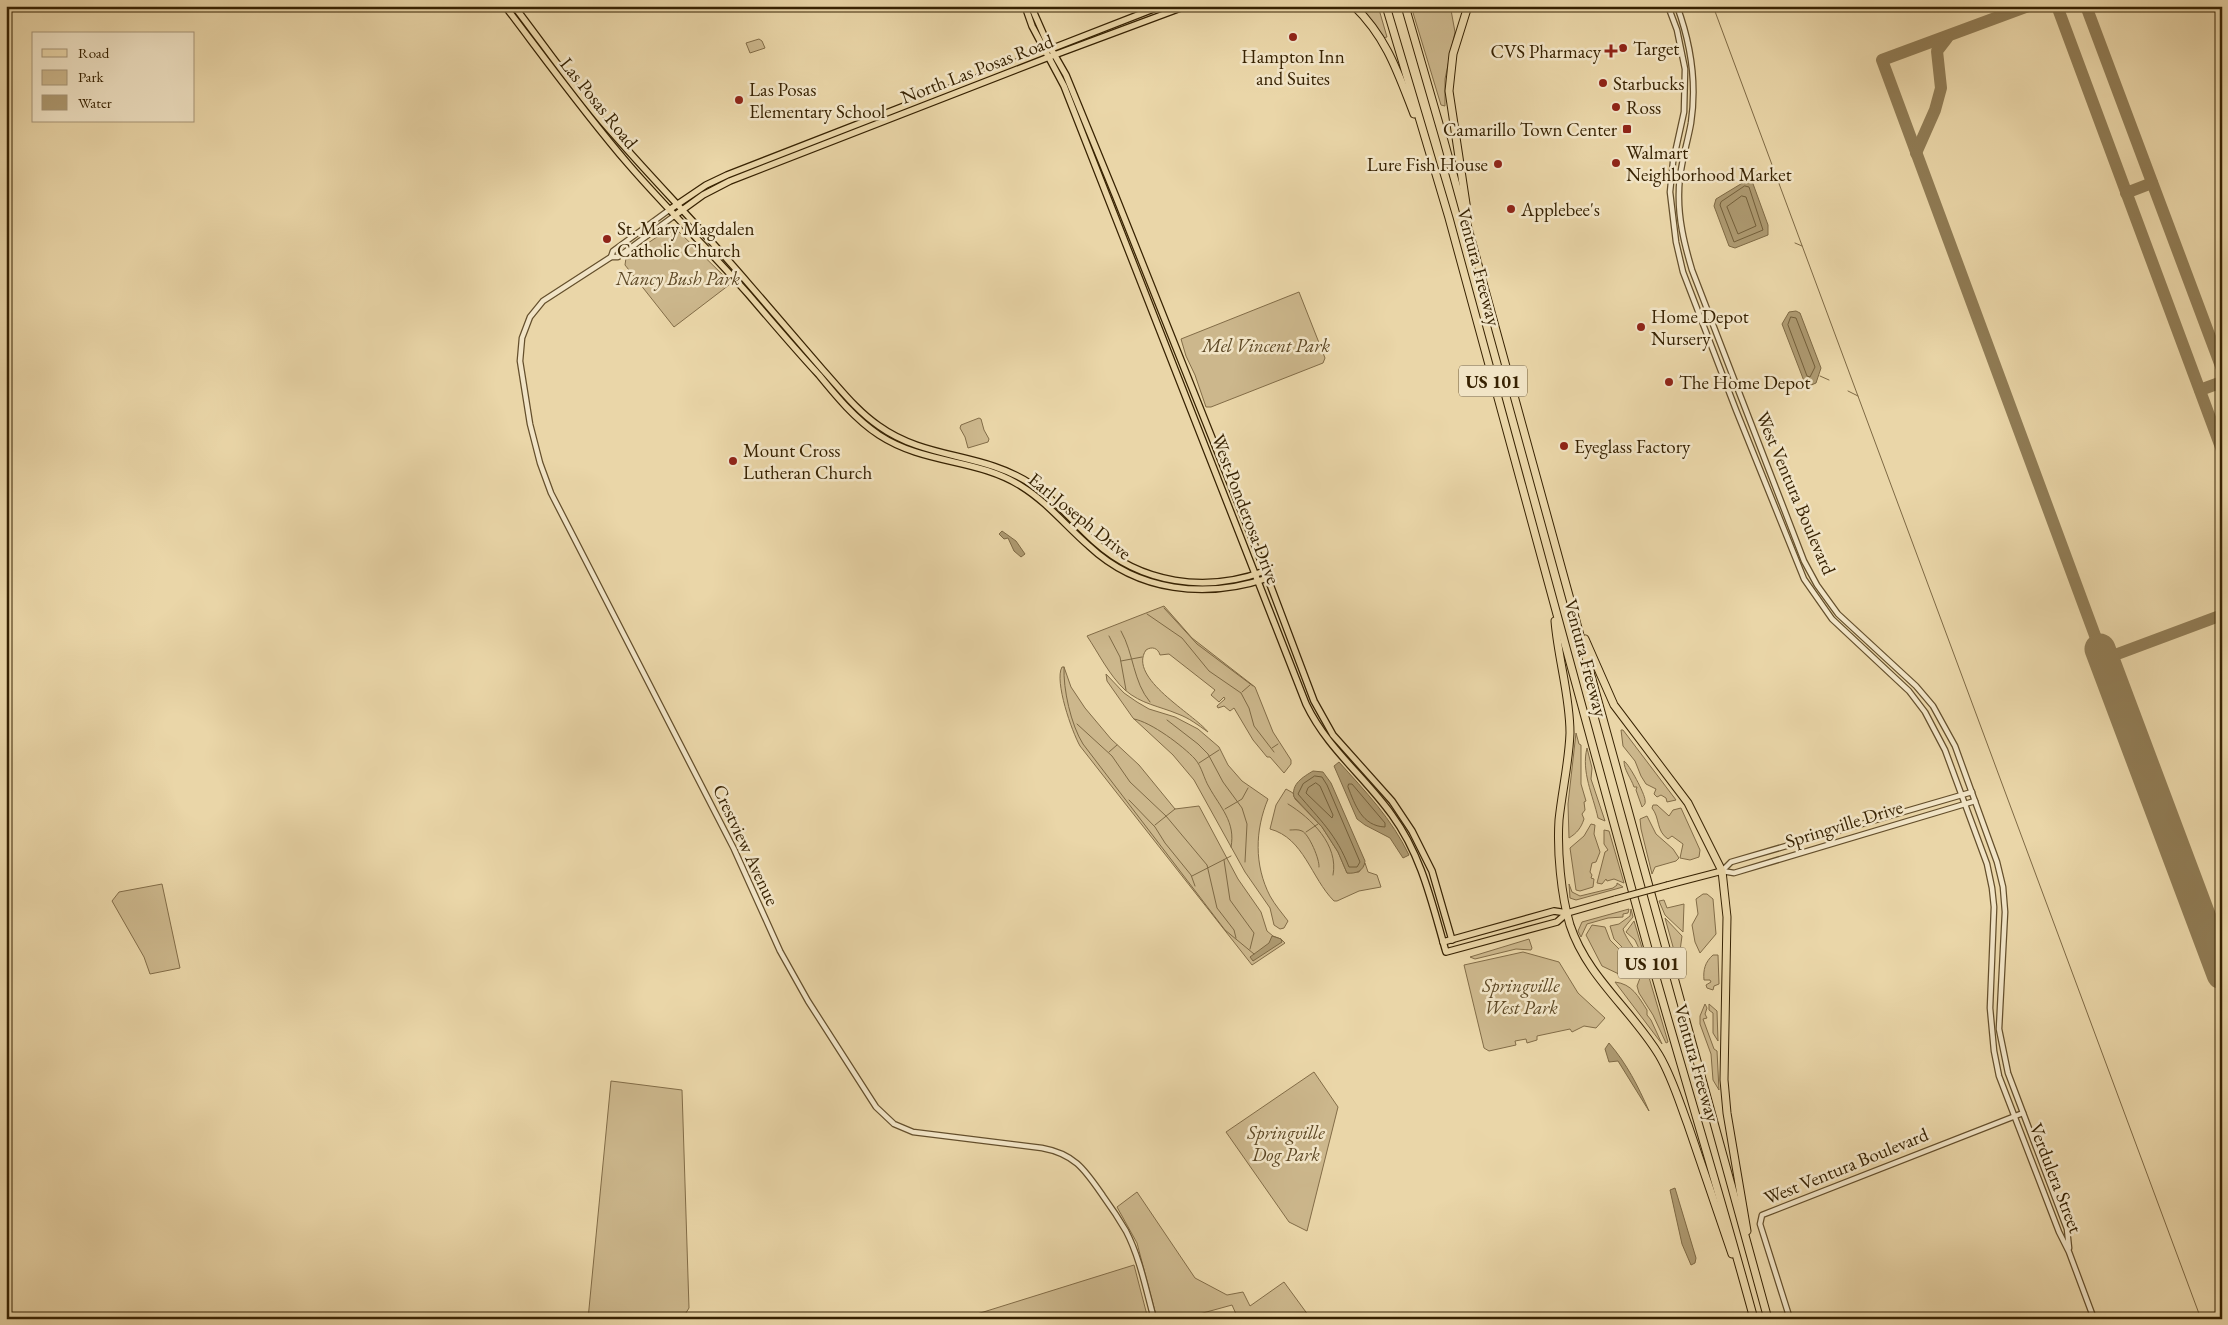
<svg xmlns="http://www.w3.org/2000/svg" width="2228" height="1325" viewBox="0 0 2228 1325" font-family="'EB Garamond',serif">
<rect width="100%" height="100%" fill="#ead6a8"/>
<filter id="stains"><feTurbulence type="fractalNoise" baseFrequency=".004" numOctaves="4"/><feColorMatrix values="0 0 0 0 .2 0 0 0 0 .09 0 0 0 0 .02 0 0 0 .5 -.17"/></filter>
<radialGradient id="worn" r=".72"><stop offset=".6" stop-color="#630" stop-opacity="0"/><stop offset="1" stop-color="#630" stop-opacity=".3"/></radialGradient>
<g fill="#ccb78c" stroke="#826c47">
<polygon points="1358,6 1378,6 1387,37 1383,38"/>
<polygon points="1411,6 1437,6 1438,10 1451,10 1455,32 1445,79 1445,106 1441,105"/>
<polygon points="759,39 762,41 765,48 750,53 746,43"/>
<polygon points="673,226 728,280 729,285 674,327 625,265 626,258"/>
<polygon points="1299,292 1325,358 1323,363 1211,407 1206,407 1195,375 1186,356 1181,339"/>
<polygon points="979,418 981,419 984,430 989,439 988,442 968,448 965,437 960,428 961,425"/>
<path d="M1164,606L1192,638L1255,687L1273,732L1291,760V764L1284,773L1270,757H1267L1253,740L1234,708L1230,711L1224,706L1218,708L1217,706L1225,699L1224,697L1219,702L1211,695L1215,690L1169,654L1160,655C1158,648 1152,646 1146,650C1127,678 1194,714 1208,732C1198,725 1189,718 1178,714C1159,706 1141,704 1125,690C1109,675 1099,654 1087,636Z"/>
<path d="M1062,667H1064L1071,687L1085,708L1111,739L1139,765L1175,809L1199,806L1238,879L1261,912L1267,931L1273,936L1281,939L1285,943L1252,965L1080,746C1072,732 1054,681 1062,667Z"/>
<path d="M1106,674L1124,693L1137,702L1149,709L1175,717L1198,729L1219,747L1228,765L1242,781L1268,799C1255,830 1254,865 1270,896C1275,905 1282,913 1288,921L1284,928L1280,929L1274,925L1270,908L1245,872L1194,780L1173,755L1133,718L1107,681Z"/>
<polygon points="1621,730 1623,730 1676,800 1667,802 1666,798 1661,795 1657,797 1654,794 1656,789 1646,784 1641,776 1635,761 1623,746"/>
<path d="M1576,733L1579,744L1581,745V784L1586,801L1584,802L1585,810L1582,814L1584,819C1581,828 1577,833 1569,838L1568,804Z"/>
<path d="M1587,748L1592,768L1591,779L1605,821L1598,818C1593,795 1581,772 1587,748Z"/>
<path d="M1624,761C1629,764 1645,794 1645,800C1646,804 1644,805 1642,807L1636,790L1637,787H1634C1631,778 1624,770 1624,761Z"/>
<path d="M1286,789L1293,793L1295,799L1322,827L1338,852L1347,873L1359,872L1365,863L1368,872L1377,875L1381,887L1359,891L1337,901H1334C1311,878 1304,838 1270,829L1276,805Z"/>
<path d="M1653,805H1657L1669,816L1673,810L1681,808L1700,850L1699,857L1690,860L1680,858L1683,844L1672,836L1668,839C1656,831 1660,818 1652,808Z"/>
<polygon points="1647,816 1656,834 1673,849 1679,858 1676,861 1655,867 1652,874 1641,829 1640,819"/>
<polygon points="1591,824 1595,825 1594,834 1600,852 1596,862 1592,863 1590,872 1592,875 1591,878 1594,879 1593,887 1580,891 1576,890 1570,848 1584,836"/>
<polygon points="1604,830 1609,831 1624,883 1614,879 1607,881 1606,879 1602,884 1597,883 1605,852 1608,850 1604,844"/>
<polygon points="1617,883 1623,887 1576,900 1570,898 1569,884 1572,892 1580,896 1613,888 1617,885"/>
<polygon points="162,884 180,968 150,974 144,957 112,901 119,892"/>
<polygon points="1703,894 1707,894 1713,899 1716,934 1700,953 1695,942 1692,925 1698,914 1696,899"/>
<polygon points="1664,900 1667,908 1684,904 1683,932 1665,915 1659,901"/>
<polygon points="1629,909 1628,913 1623,914 1623,917 1608,918 1587,924 1581,937 1578,931 1582,922"/>
<path d="M1631,909L1633,917L1623,929C1625,938 1640,956 1646,966V969L1639,973L1631,968L1626,951L1614,939L1610,926L1619,924L1630,916Z"/>
<polygon points="1665,918 1682,936 1679,958 1675,954"/>
<polygon points="1634,921 1645,958 1644,959 1635,940 1626,932"/>
<polygon points="1592,925 1605,927 1610,940 1625,955 1629,973 1623,976 1602,966 1586,935"/>
<polygon points="1529,939 1532,948 1531,950 1516,949 1475,959 1470,957"/>
<polygon points="1523,952 1559,962 1578,993 1605,1018 1596,1028 1584,1026 1572,1032 1570,1029 1537,1036 1537,1040 1527,1043 1526,1039 1515,1041 1516,1045 1489,1051 1484,1048 1464,965"/>
<path d="M1713,955H1718L1719,984L1714,986L1713,990L1707,988L1706,985L1711,982L1710,980H1704C1703,970 1705,962 1713,955Z"/>
<polygon points="1648,974 1668,1042 1666,1043 1653,1015 1639,993 1637,986 1640,978"/>
<path d="M1615,982C1632,984 1638,996 1647,1010V1015L1651,1020L1662,1044Z"/>
<polygon points="1705,1004 1707,1008 1705,1014 1707,1018 1703,1019 1714,1049 1717,1051 1719,1090 1713,1080 1711,1054 1700,1024 1700,1016"/>
<polygon points="1709,1004 1717,1011 1718,1041 1713,1033 1713,1013 1709,1010"/>
<polygon points="1314,1072 1338,1107 1307,1231 1289,1222 1226,1132"/>
<polygon points="611,1081 682,1090 689,1308 684,1316 669,1319 588,1319"/>
<polygon points="1137,1192 1195,1278 1227,1295 1243,1292 1250,1306 1284,1282 1311,1319 1247,1319 1236,1314 1232,1305 1181,1319 1157,1319 1137,1243 1117,1207"/>
<polygon points="1134,1265 1148,1319 961,1319"/>
</g>
<g fill="#ad9970" stroke="#7e6944">
<polygon points="1749,179 1752,181 1768,225 1768,235 1735,248 1729,246 1714,206 1716,199"/>
<polygon points="1796,311 1800,313 1821,368 1816,383 1809,386 1804,381 1782,324 1789,312"/>
<polygon points="1002,531 1016,541 1025,554 1021,557 1014,551 1008,538 1004,539 999,534"/>
<path d="M1339,762C1365,791 1392,819 1409,855L1403,858L1390,838L1365,825L1357,819L1334,766Z"/>
<path d="M1313,771L1323,772L1331,783L1365,861C1364,871 1356,874 1347,873L1338,852L1322,827L1294,797C1291,784 1303,777 1313,771Z"/>
<polygon points="1272,936 1281,939 1282,942 1253,961 1250,957 1269,943"/>
<path d="M1609,1043C1627,1064 1638,1086 1649,1111L1618,1061L1609,1062L1605,1049Z"/>
<polygon points="1675,1188 1696,1258 1695,1263 1691,1265 1682,1244 1670,1190"/>
</g>
<g fill="none" stroke-linecap="round" stroke-linejoin="round">
<g stroke="#725e39" stroke-width="1">
<polygon points="1745,186 1749,187 1763,230 1734,242 1720,205 1721,202"/>
<polygon points="1742,196 1746,197 1756,226 1738,234 1727,207"/>
<polygon points="1791,317 1796,318 1815,367 1810,377 1807,376 1788,325"/>
<path d="M1315,776L1322,777L1327,785L1360,862L1357,867H1349C1336,834 1320,820 1298,794L1303,784Z"/>
<polygon points="1316,783 1320,786 1333,815 1332,818 1306,793 1308,788"/>
<path d="M1349,784H1352L1385,823V827C1362,826 1355,805 1348,787Z"/>
</g>
<g stroke="#7e6944" stroke-width="1">
<polyline points="1713,6 2201,1319"/>
<polyline points="1795,243 1802,246"/>
<polyline points="1820,376 1829,380"/>
<polyline points="1848,391 1858,396"/>
<polyline points="1164,608 1197,644 1253,686"/>
<polyline points="1147,614 1182,638 1209,671 1241,693 1249,708 1254,726 1274,752"/>
<path d="M1121,631C1134,654 1133,682 1150,702"/>
<polyline points="1109,636 1120,657 1126,690"/>
<polyline points="1121,661 1142,657"/>
<path d="M1064,667C1063,689 1071,725 1083,744L1225,930L1254,954"/>
<polyline points="1242,692 1250,685"/>
<path d="M1134,719C1151,722 1183,746 1195,759C1202,767 1204,779 1209,787C1220,807 1236,822 1231,847"/>
<polyline points="1167,720 1198,744 1208,754 1223,782 1242,808 1247,824 1245,862"/>
<polyline points="1077,724 1112,756 1130,782 1166,816 1207,865 1217,908 1234,930 1236,938"/>
<polyline points="1272,748 1278,744"/>
<polyline points="1109,752 1117,745"/>
<polyline points="1199,763 1219,750"/>
<polyline points="1129,800 1155,827 1165,843 1191,875 1195,886"/>
<path d="M1288,804C1311,818 1339,845 1333,875"/>
<polyline points="1225,809 1242,799 1248,788"/>
<polyline points="1155,825 1175,809"/>
<path d="M1290,830C1294,830 1298,829 1302,831C1309,834 1320,860 1319,867"/>
<polyline points="1306,832 1318,824"/>
<polyline points="1224,860 1230,900 1254,933 1250,949"/>
<polyline points="1192,876 1231,856"/>
</g>
<g stroke="#907c55" stroke-width="12">
<polyline points="2028,6 1882,60 2100,649"/>
<polyline points="2057,6 2222,450"/>
<polyline points="2086,6 2222,369"/>
<polyline points="1916,153 1935,110 1941,88 1937,51 1947,38"/>
<polyline points="2126,193 2152,183"/>
<polyline points="2200,390 2222,382"/>
<polyline points="2104,659 2222,615"/>
</g>
<polyline stroke="#907c55" stroke-width="31" points="2100,649 2222,974"/>
<g stroke="#644f2c" stroke-width="7">
<g id="minor">
<polyline points="1668,6 1677,30 1685,69 1684,112 1673,162 1670,192 1676,242 1683,272 1736,410 1804,579 1832,619 1909,691 1925,712 1945,750 1987,864 1992,888 1994,907 1990,1008 1994,1051 1999,1076 2059,1232 2069,1252 2094,1319"/>
<path d="M1677,6C1691,44 1697,83 1691,123C1687,146 1679,167 1679,191C1678,218 1684,243 1692,270L1804,561L1817,585L1838,614L1916,686L1933,706L1955,746L1997,862L2003,887L2005,912L1999,1029L2008,1073L2067,1229L2069,1248"/>
<path d="M674,216L618,257H611L543,301L530,317L522,338L520,361L530,424L540,463L551,493L734,849L780,951L808,1001L876,1107L894,1124L913,1132L1042,1148C1075,1154 1085,1170 1103,1196C1111,1207 1119,1219 1126,1231C1140,1258 1146,1290 1154,1319"/>
<polyline points="611,257 613,251 669,210"/>
<polyline points="1722,871 1734,873 1975,801"/>
<polyline points="1722,871 1731,862 1972,792"/>
<polyline points="1790,1319 1760,1224 1762,1215 2023,1113"/>
</g>
</g>
<g stroke="#372202" stroke-width="8">
<g id="major">
<path d="M505,6C546,60 585,114 629,165C668,210 710,251 749,295C772,322 795,349 819,375C837,397 855,419 879,435C925,465 976,458 1021,486C1047,502 1066,526 1089,546C1138,592 1206,599 1268,578"/>
<path d="M514,6C543,44 571,84 602,121C649,176 701,228 748,283C773,312 798,341 823,370C841,390 857,411 879,426C926,460 983,452 1031,484C1055,499 1073,522 1094,541C1141,584 1206,593 1265,571"/>
<path d="M1025,6L1032,26L1064,86L1306,704C1327,748 1364,776 1392,815C1422,856 1432,904 1446,952L1557,922L1567,913"/>
<polyline points="1031,6 1046,40 1066,75 1116,197 1265,571 1314,701 1333,735 1392,801 1412,831 1432,871 1452,940"/>
<polyline points="669,210 706,185 727,175 1161,6"/>
<polyline points="674,216 703,195 730,181 1049,57 1186,6"/>
<polyline points="1668,885 1722,871"/>
<polyline points="1443,942 1554,911 1567,913 1616,899"/>
</g>
</g>
<g stroke="#372202" stroke-width="9">
<g id="highway">
<path d="M1354,6C1387,38 1398,73 1414,114"/>
<path d="M1386,6L1449,218L1653,967C1686,1084 1722,1201 1754,1319"/>
<polyline points="1405,6 1444,141 1768,1319"/>
<polyline points="1468,6 1453,54 1449,91 1468,217"/>
<path d="M1555,621C1558,659 1570,695 1570,733C1569,762 1562,791 1559,820C1557,851 1561,895 1570,925C1587,977 1632,1010 1659,1055C1672,1077 1679,1101 1688,1125C1703,1168 1717,1211 1732,1254"/>
<polyline points="1585,639 1614,705 1688,803 1722,871 1727,917 1724,1080 1727,1113 1747,1231"/>
</g>
</g>
<use href="#minor" stroke="#f1e4c6" stroke-width="4.5"/>
<use href="#major" stroke="#ead6a8" stroke-width="5.5"/>
<use href="#highway" stroke="#ead6a8" stroke-width="7"/>
<g stroke="#372202" stroke-width="8" stroke-linecap="butt">
<polyline id="major-bridge" points="1616,899 1668,885"/>
</g>
<use href="#major-bridge" stroke="#ead6a8" stroke-width="5.5"/>
</g>
<g fill="#8f2418" stroke="#f1e4c6" stroke-width="2">
<circle cx="1293" cy="37" r="5"/>
<circle cx="1623" cy="48" r="5"/>
<path d="M1608.5 43.5h5v5h5v5h-5v5h-5v-5h-5v-5h5z"/>
<circle cx="1603" cy="83" r="5"/>
<circle cx="739" cy="100" r="5"/>
<circle cx="1616" cy="107" r="5"/>
<rect x="1622" y="124" width="10" height="10" rx="2.5"/>
<circle cx="1616" cy="163" r="5"/>
<circle cx="1498" cy="164" r="5"/>
<circle cx="1511" cy="209" r="5"/>
<circle cx="607" cy="239" r="5"/>
<circle cx="1641" cy="327" r="5"/>
<circle cx="1669" cy="382" r="5"/>
<circle cx="1564" cy="446" r="5"/>
<circle cx="733" cy="461" r="5"/>
</g>
<g text-anchor="middle" dominant-baseline="central" stroke-width="5" stroke-linejoin="round" paint-order="stroke">
<g fill="#f1e4c6" stroke="#6f5c3d" stroke-width="1">
<rect x="1459" y="365.5" width="68" height="31" rx="4"/>
<rect x="1618" y="947.5" width="68" height="31" rx="4"/>
</g>
<g font-size="18" font-weight="bold" fill="#372202">
<text x="1493" y="381">US 101</text>
<text x="1652" y="963">US 101</text>
</g>
<g font-size="19" fill="#372202" stroke="#f1e4c6" text-anchor="start">
<text x="1633" y="48">Target</text>
<text x="1601" y="51" text-anchor="end">CVS Pharmacy</text>
<text x="1293" y="56" text-anchor="middle">Hampton Inn<tspan x="1293" dy="22">and Suites</tspan></text>
<text x="1613" y="83">Starbucks</text>
<text x="749" y="89">Las Posas<tspan x="749" dy="22">Elementary School</tspan></text>
<text x="1626" y="107">Ross</text>
<text x="1617" y="129" text-anchor="end">Camarillo Town Center</text>
<text x="1626" y="152">Walmart<tspan x="1626" dy="22">Neighborhood Market</tspan></text>
<text x="1488" y="164" text-anchor="end">Lure Fish House</text>
<text x="1521" y="209">Applebee's</text>
<text x="617" y="228">St. Mary Magdalen<tspan x="617" dy="22">Catholic Church</tspan></text>
<text x="1651" y="316">Home Depot<tspan x="1651" dy="22">Nursery</tspan></text>
<text x="1679" y="382">The Home Depot</text>
<text x="1574" y="446">Eyeglass Factory</text>
<text x="743" y="450">Mount Cross<tspan x="743" dy="22">Lutheran Church</tspan></text>
</g>
<g font-size="19" fill="#372202" stroke="#f1e4c6">
<text transform="translate(977 69) rotate(-21)">North Las Posas Road</text>
<text transform="translate(599 103) rotate(51)">Las Posas Road</text>
<text transform="translate(1479 267) rotate(75)">Ventura Freeway</text>
<text transform="translate(1796 493) rotate(67)">West Ventura Boulevard</text>
<text transform="translate(1246 509) rotate(69)">West Ponderosa Drive</text>
<text transform="translate(1080 516) rotate(39)">Earl Joseph Drive</text>
<text transform="translate(1586 658) rotate(75)">Ventura Freeway</text>
<text transform="translate(1844 824) rotate(-17)">Springville Drive</text>
<text transform="translate(746 845) rotate(65)">Crestview Avenue</text>
<text transform="translate(1697 1063) rotate(74)">Ventura Freeway</text>
<text transform="translate(1846 1166) rotate(-22)">West Ventura Boulevard</text>
<text transform="translate(2056 1178) rotate(69)">Verdulera Street</text>
</g>
<g font-size="19" font-style="italic" fill="#5c4724" stroke="#f1e4c6">
<text x="678" y="278">Nancy Bush Park</text>
<text x="1266" y="345">Mel Vincent Park</text>
<text x="1521" y="985">Springville<tspan x="1521" dy="22">West Park</tspan></text>
<text x="1286" y="1132">Springville<tspan x="1286" dy="22">Dog Park</tspan></text>
</g>
</g>
<rect width="2228" height="1325" fill="none" stroke="#ead6a8" stroke-width="25"/>
<rect x="8" y="8" width="2213" height="1310" fill="none" stroke="#372202" stroke-width="2.5"/>
<rect x="12" y="12" width="2203" height="1300" fill="none" stroke="#372202"/>
<rect x="32" y="32" width="162" height="90" fill="#f1e4c6" stroke="#a79678"/>
<rect x="42" y="49" width="25" height="8" fill="#ead6a8" stroke="#a79678"/>
<text x="78" y="58" font-size="15" fill="#372202">Road</text>
<rect x="42" y="70" width="25" height="15" fill="#ccb78c" stroke="#a79678"/>
<text x="78" y="82" font-size="15" fill="#372202">Park</text>
<rect x="42" y="95" width="25" height="15" fill="#ad9970" stroke="#a79678"/>
<text x="78" y="108" font-size="15" fill="#372202">Water</text>
<rect width="100%" height="100%" filter="url(#stains)"/>
<rect width="100%" height="100%" fill="url(#worn)"/>
</svg>
